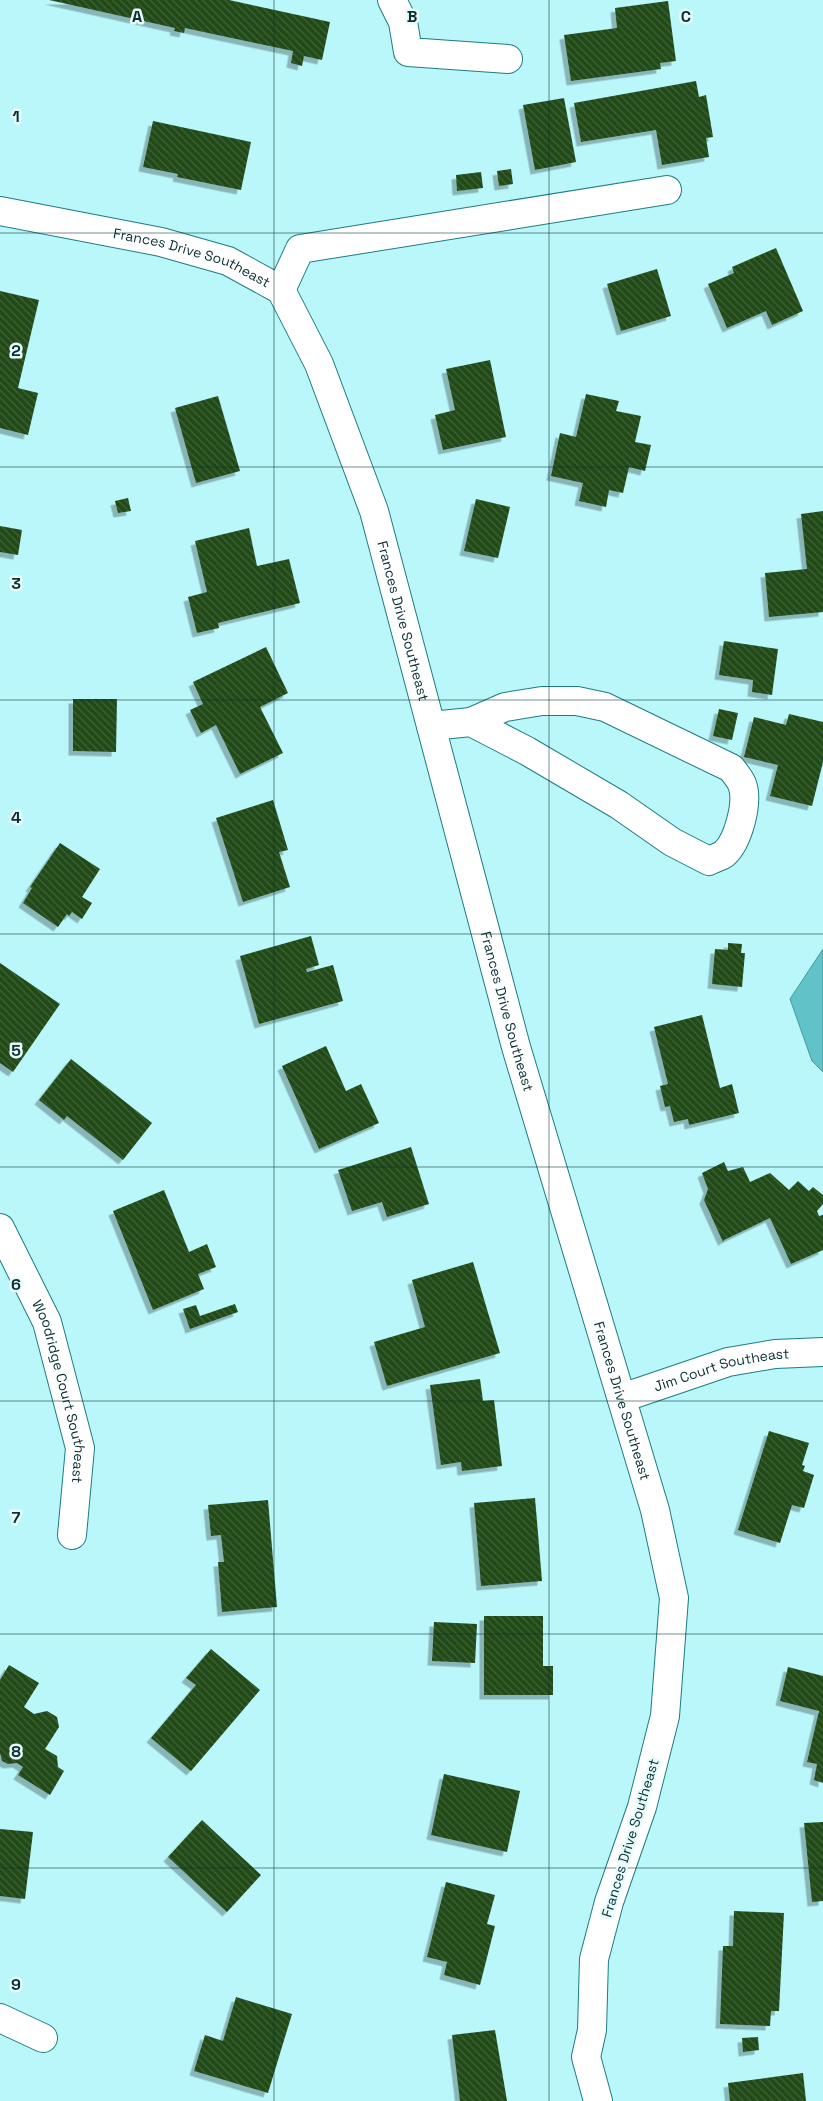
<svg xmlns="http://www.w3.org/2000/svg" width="823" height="2101" viewBox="0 0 823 2101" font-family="'Space Grotesk',sans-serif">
<defs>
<pattern id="building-back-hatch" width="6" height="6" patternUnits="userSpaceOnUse" patternTransform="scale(1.25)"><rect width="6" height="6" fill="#214a18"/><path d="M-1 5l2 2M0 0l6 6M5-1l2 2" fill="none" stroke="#3f623a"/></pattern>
<filter id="shadow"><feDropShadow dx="-4.5" dy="4.5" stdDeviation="0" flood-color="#0004"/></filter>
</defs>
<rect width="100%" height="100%" fill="#b9f7fa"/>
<polygon fill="#61c3c8" stroke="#47979b" points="823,949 823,1072 812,1061 790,999"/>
<g fill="url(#building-back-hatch)" filter="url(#shadow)">
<polygon points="49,0 229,0 330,22 322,60 304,56 302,66 291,63 293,51 185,28 184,33 174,31 175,28"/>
<polygon points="668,1 676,61 660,63 661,69 571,81 564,35 617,28 615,8"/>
<polygon points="696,81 699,97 706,95 713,137 706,138 709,157 662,165 656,130 581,142 574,103"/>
<polygon points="564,98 576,162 535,170 523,105"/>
<polygon points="153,121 251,142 241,190 177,177 178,174 143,167"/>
<polygon points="511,169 513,184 499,186 497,171"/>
<polygon points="481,172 483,188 457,191 456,175"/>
<polygon points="776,248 803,311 772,325 766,311 727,328 708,284 734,273 732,267"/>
<polygon points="657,269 671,316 621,331 607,284"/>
<polygon points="0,291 39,300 18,388 38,393 28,435 0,428"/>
<polygon points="490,360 506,437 443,450 435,415 455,410 446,369"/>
<polygon points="586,394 619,401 616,411 641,416 635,442 651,445 645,471 629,467 623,493 609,490 606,507 579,501 583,483 551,476 560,433 576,437"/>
<polygon points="218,396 240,471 196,483 175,408"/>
<polygon points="128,498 131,511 118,513 115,501"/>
<polygon points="476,499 510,507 498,558 464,551"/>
<polygon points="823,511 823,612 769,617 765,573 807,569 801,514"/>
<polygon points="0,526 22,530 18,555 0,552"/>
<polygon points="249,528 257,566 289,559 300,603 218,623 219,628 197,633 188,597 207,592 195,541"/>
<polygon points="724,641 778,649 772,695 752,692 753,680 719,675"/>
<polygon points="266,647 288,693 260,707 283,753 240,774 216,725 201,733 190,710 203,704 193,682"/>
<polygon points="73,699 117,699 116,752 73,751"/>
<polygon points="719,709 738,713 732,740 713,736"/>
<polygon points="789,714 823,722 823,762 812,806 770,796 778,765 744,757 754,717 786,725"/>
<polygon points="273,800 288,850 279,852 290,887 243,902 216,818"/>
<polygon points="60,843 100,869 82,897 92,903 82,919 72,912 69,916 67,914 58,927 23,903 32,888 30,887"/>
<polygon points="311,936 319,965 306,969 307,972 333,965 343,1001 259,1024 240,956"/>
<polygon points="728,943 742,944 741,953 745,953 742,987 712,984 715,949 728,950"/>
<polygon points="0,963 60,1004 13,1072 0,1063"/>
<polygon points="702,1015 720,1088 732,1084 739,1113 689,1125 688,1119 674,1122 670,1106 665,1107 660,1086 668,1084 654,1027"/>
<polygon points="326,1046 346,1091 361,1084 379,1123 319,1149 282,1066"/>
<polygon points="71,1059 152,1123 123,1160 67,1116 64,1120 39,1100"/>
<polygon points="411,1147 429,1204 387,1217 382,1202 352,1211 338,1170"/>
<polygon points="724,1162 728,1171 743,1167 750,1182 770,1173 789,1190 798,1181 809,1191 813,1187 823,1195 823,1204 817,1211 819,1216 823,1215 823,1250 791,1264 770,1218 724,1240 723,1242 704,1200 708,1189 702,1173"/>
<polygon points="164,1190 189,1252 207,1244 216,1267 198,1274 204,1289 153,1310 113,1211"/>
<polygon points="473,1262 500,1353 387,1386 374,1342 425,1327 412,1280"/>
<polygon points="235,1304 238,1312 190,1329 183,1309 196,1305 200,1316"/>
<polygon points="480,1379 483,1401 494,1400 502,1466 462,1471 461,1462 441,1465 430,1385"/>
<polygon points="769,1431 809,1443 802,1465 805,1466 803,1471 814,1475 804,1508 792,1505 780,1543 738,1530"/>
<polygon points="535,1498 542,1581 481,1586 474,1503"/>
<polygon points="268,1500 277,1607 222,1612 218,1562 224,1562 221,1535 211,1536 208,1505"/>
<polygon points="484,1616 543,1616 543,1666 553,1666 553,1695 484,1695"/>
<polygon points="434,1622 477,1624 475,1663 432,1661"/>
<polygon points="211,1649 260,1690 191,1771 151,1738 196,1685 186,1678"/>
<polygon points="9,1665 39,1683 24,1707 34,1714 47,1711 57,1717 59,1727 45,1749 57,1756 58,1767 64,1771 50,1795 18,1775 23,1767 17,1763 8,1764 2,1761 0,1753 0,1680"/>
<polygon points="788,1667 823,1676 823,1783 814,1780 817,1764 807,1762 819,1711 780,1701"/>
<polygon points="444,1774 520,1791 507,1852 431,1835"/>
<polygon points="202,1820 261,1875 227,1912 168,1857"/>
<polygon points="823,1822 823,1901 812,1902 804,1823"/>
<polygon points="0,1829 33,1832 25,1899 0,1896"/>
<polygon points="446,1882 495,1895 487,1924 495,1926 480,1985 444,1975 447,1962 427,1957"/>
<polygon points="734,1911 784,1913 779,2011 771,2011 770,2026 720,2024 723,1946 733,1946"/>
<polygon points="236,1997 292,2014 268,2093 194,2071 205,2035 223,2041"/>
<polygon points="495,2030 507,2101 460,2101 452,2035"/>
<polygon points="758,2037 759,2050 743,2052 742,2038"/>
<polygon points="803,2073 806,2101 730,2101 728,2083"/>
</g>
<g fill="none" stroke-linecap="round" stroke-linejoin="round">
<g stroke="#1f7c80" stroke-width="30">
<g id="minor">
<polyline points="392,0 403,22 408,52 508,59"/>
<path id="s1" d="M0,211L161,242L228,261L281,290L319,364L374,511L516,1047L655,1510L674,1598L665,1716L642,1807L609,1902L594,1959L592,2030L586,2057L598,2101"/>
<polyline points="281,290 300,249 667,190"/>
<path d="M431,726L471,722L505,707L542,701H577L605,707L731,768C735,773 740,779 742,784C749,802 738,842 724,854C720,857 714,858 709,861L672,842L619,805L527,751L471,722"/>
<path id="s2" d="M0,1228L47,1322L80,1448L72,1535"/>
<path id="s3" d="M622,1398L728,1362L775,1354L823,1352"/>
<polyline points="0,2018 43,2038"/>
</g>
</g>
<use href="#minor" stroke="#fff" stroke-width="28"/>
</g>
<path fill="none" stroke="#0a3032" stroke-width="1" stroke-opacity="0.55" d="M274,0V2101M549,0V2101M0,233H823M0,467H823M0,700H823M0,934H823M0,1167H823M0,1401H823M0,1634H823M0,1868H823"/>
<g text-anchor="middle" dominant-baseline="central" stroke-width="5" stroke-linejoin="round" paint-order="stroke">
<g font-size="14" fill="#0a3032" stroke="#e8fcfc">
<text stroke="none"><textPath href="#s1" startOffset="198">Frances Drive Southeast</textPath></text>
<text stroke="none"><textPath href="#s1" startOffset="648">Frances Drive Southeast</textPath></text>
<text stroke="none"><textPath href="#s1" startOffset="1052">Frances Drive Southeast</textPath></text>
<text stroke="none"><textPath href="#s3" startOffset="104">Jim Court Southeast</textPath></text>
<text stroke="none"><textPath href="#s2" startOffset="176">Woodridge Court Southeast</textPath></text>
<text stroke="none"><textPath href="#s1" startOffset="1458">Frances Drive Southeast</textPath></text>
<text transform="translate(630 1838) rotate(-73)">Frances Drive Southeast</text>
</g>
</g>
<g font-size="16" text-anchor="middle" font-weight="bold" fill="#0a3032" stroke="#e8fcfc" stroke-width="5" stroke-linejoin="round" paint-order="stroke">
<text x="137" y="22">A</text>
<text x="412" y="22">B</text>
<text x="686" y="22">C</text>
<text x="16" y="122">1</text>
<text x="16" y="356">2</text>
<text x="16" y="589">3</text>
<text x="16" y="823">4</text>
<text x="16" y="1056">5</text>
<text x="16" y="1290">6</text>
<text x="16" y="1523">7</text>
<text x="16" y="1757">8</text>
<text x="16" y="1990">9</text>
</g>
</svg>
